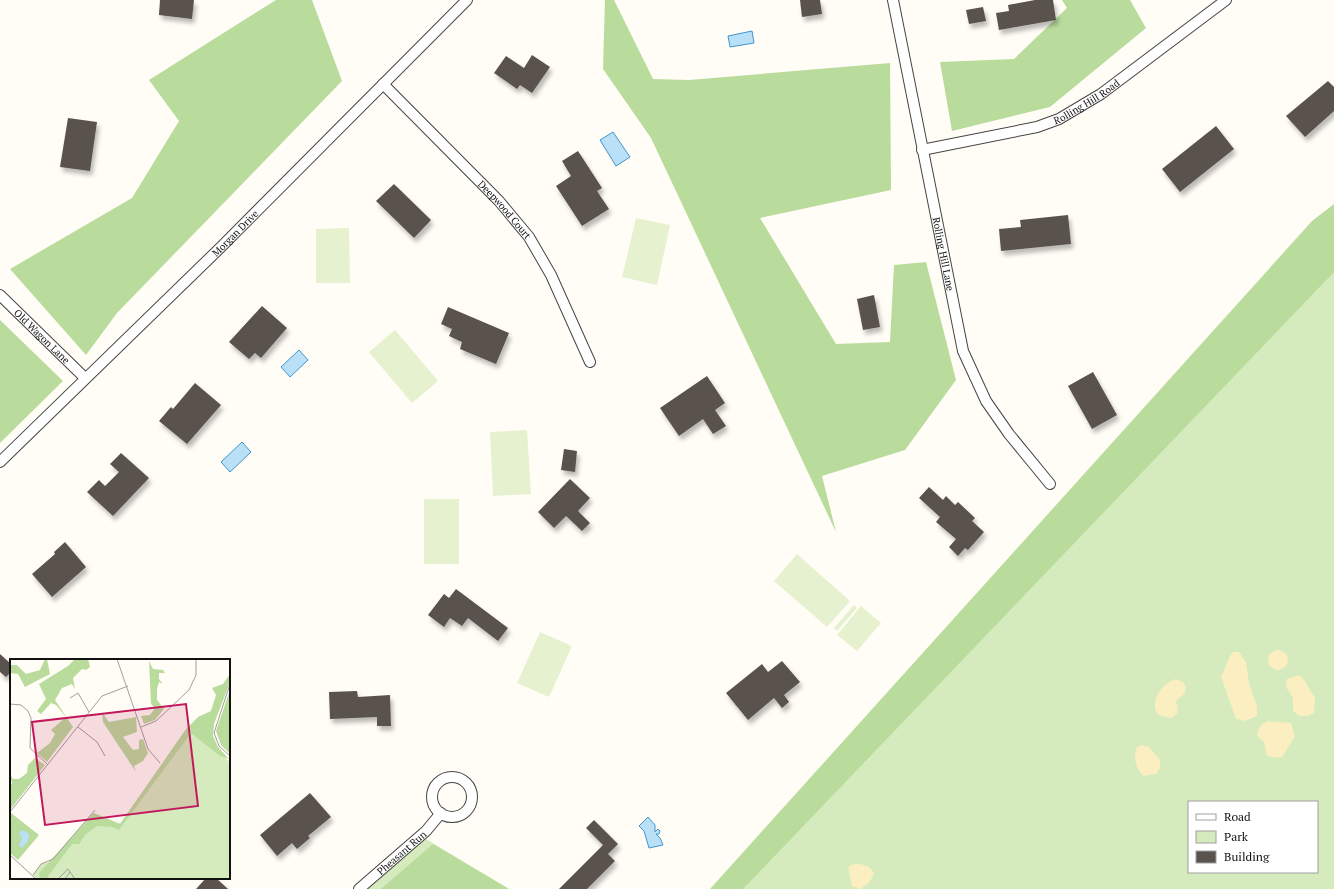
<svg xmlns="http://www.w3.org/2000/svg" width="1334" height="889" viewBox="0 0 1334 889" font-family="'PT Serif',serif">
<defs>
<filter id="shadow"><feDropShadow dx="2.5" dy="4.5" stdDeviation="2" flood-color="#0004"/></filter>
</defs>
<rect width="100%" height="100%" fill="#fffdf5"/>
<g fill="#d5ebbd" fill-rule="evenodd">
<path d="M1334,217V889H711ZM1189,802H1317V872H1189Z"/>
<polygon points="421,836 509,889 359,889"/>
</g>
<g fill="#b9dc9c">
<polygon points="276,0 312,0 342,81 117,313 86,355 10,269 132,198 179,121 149,80"/>
<polygon points="605,0 614,0 653,79 689,80 890,63 891,190 760,218 836,344 890,342 894,265 926,262 956,380 905,450 822,476 836,532 651,138 603,69"/>
<polygon points="1062,0 1130,0 1146,28 1050,107 952,131 940,62 1014,59 1067,8"/>
<polygon points="1334,204 1334,272 743,889 710,889 1312,221"/>
<polygon points="0,320 63,381 0,443"/>
<polygon points="433,844 509,889 381,889"/>
</g>
<g fill="#fbeec1">
<circle cx="1278" cy="660" r="10"/>
<polygon points="1233,652 1239,652 1246,662 1249,683 1257,706 1257,716 1245,721 1236,719 1221,677 1230,656"/>
<path d="M1299,675C1307,680 1308,690 1315,697L1314,713L1308,716H1299L1293,711V698L1286,687L1287,679Z"/>
<path d="M1176,679L1183,682L1186,687L1184,694L1175,702L1178,706L1177,714L1171,718L1158,715C1149,701 1162,683 1176,679Z"/>
<polygon points="1268,721 1291,723 1295,736 1283,756 1278,758 1267,756 1264,742 1258,737 1257,734 1261,725"/>
<path d="M1142,745L1149,747L1160,760V768L1156,774L1144,776C1135,769 1133,756 1137,747Z"/>
<path d="M854,864C863,864 871,865 874,874L869,883L860,889L852,886L848,867Z"/>
</g>
<g fill="#e6f2cf">
<polygon points="636,218 670,225 657,285 622,277"/>
<polygon points="349,228 350,283 316,283 316,229"/>
<polygon points="395,330 438,381 412,403 369,352"/>
<polygon points="527,430 531,494 493,496 490,432"/>
<rect x="424" y="499" width="35" height="65"/>
<polygon points="797,554 850,601 827,627 774,581"/>
<polygon points="854,605 857,608 837,631 834,628"/>
<polygon points="861,606 881,623 857,651 837,635"/>
<polygon points="540,632 572,646 549,697 517,683"/>
</g>
<g fill="#b9e0f7" stroke="#3f96cf">
<polygon points="752,31 754,43 730,47 728,36"/>
<polygon points="613,132 630,157 616,166 600,140"/>
<polygon points="299,350 308,360 290,377 281,367"/>
<polygon points="242,442 251,452 230,472 221,462"/>
<polygon points="648,817 655,825 655,832 658,829 660,831 659,834 656,834 660,838 663,845 649,848 644,831 639,826"/>
</g>
<g fill="#5a524d" filter="url(#shadow)">
<polygon points="160,0 194,0 192,19 159,15"/>
<polygon points="800,0 820,0 822,14 802,17"/>
<polygon points="1035,0 1053,0 1056,20 999,30 996,13 1009,11 1008,5"/>
<polygon points="983,7 986,21 969,24 966,10"/>
<polygon points="532,55 550,67 532,93 520,85 517,89 494,73 506,56 524,68"/>
<polygon points="1328,81 1334,87 1334,111 1305,137 1286,116"/>
<polygon points="68,118 97,122 90,171 60,167"/>
<polygon points="1216,126 1234,149 1180,192 1162,169"/>
<polygon points="578,151 602,188 597,191 609,209 582,226 556,186 571,176 562,161"/>
<polygon points="394,184 431,220 414,238 376,201"/>
<polygon points="1068,215 1071,244 1001,251 999,229 1021,227 1020,220"/>
<polygon points="874,295 880,327 863,330 857,299"/>
<polygon points="262,306 287,328 261,358 255,353 249,359 229,342"/>
<polygon points="448,307 509,333 496,364 460,349 462,342 449,336 452,329 441,324"/>
<polygon points="1093,372 1117,415 1092,429 1068,386"/>
<polygon points="707,376 725,403 715,410 726,426 713,434 703,419 679,436 660,408"/>
<polygon points="195,383 221,405 187,444 159,421 171,407 173,409"/>
<polygon points="564,449 577,451 575,472 561,470"/>
<polygon points="121,453 149,478 113,516 87,492 99,480 105,486 119,472 110,464"/>
<polygon points="570,479 590,498 578,511 590,523 582,531 566,516 554,528 538,512"/>
<polygon points="929,487 943,500 946,496 955,505 958,502 975,518 972,521 984,532 968,550 965,548 958,556 949,547 956,539 936,522 940,517 919,498"/>
<polygon points="65,542 86,567 52,597 32,574 55,554 54,552"/>
<polygon points="456,589 508,628 498,641 468,618 462,626 450,618 444,627 428,615 444,594 449,598"/>
<polygon points="0,654 11,664 11,672 6,677 0,672"/>
<polygon points="782,661 800,682 784,695 789,702 782,708 774,698 748,720 726,693 762,664 768,672"/>
<polygon points="357,691 358,697 390,695 391,726 377,726 377,717 330,719 329,692"/>
<polygon points="310,793 331,817 308,836 310,838 297,849 292,843 277,856 260,835"/>
<polygon points="594,820 618,844 608,854 615,861 587,889 559,889 603,845 586,828"/>
<polygon points="206,878 216,878 228,889 196,889"/>
</g>
<g fill="none" stroke-linecap="round" stroke-linejoin="round">
<g stroke="#444" stroke-width="12">
<g id="minor">
<path id="s1" d="M893,0L963,351L986,401L1009,434L1050,484"/>
<path id="s2" d="M383,84L499,201L529,237L551,275L590,362"/>
<path id="s3" d="M922,150L1037,127L1059,119L1101,94L1226,0"/>
<path id="s4" d="M0,295L85,378"/>
<path id="s5" d="M0,462L221,247L467,0"/>
<circle cx="452" cy="797" r="20"/>
<path id="s6" d="M359,889L426,831L441,813"/>
</g>
</g>
<use href="#minor" stroke="#fff" stroke-width="10"/>
</g>
<g text-anchor="middle" dominant-baseline="central" stroke-width="4" stroke-linejoin="round" paint-order="stroke">
<g font-size="10" fill="#111" stroke="#fff">
<text stroke="none"><textPath href="#s3" startOffset="173">Rolling Hill Road</textPath></text>
<text stroke="none"><textPath href="#s2" startOffset="175">Deepwood Court</textPath></text>
<text stroke="none"><textPath href="#s5" startOffset="328">Morgan Drive</textPath></text>
<text stroke="none"><textPath href="#s1" startOffset="259">Rolling Hill Lane</textPath></text>
<text stroke="none"><textPath href="#s4" startOffset="59">Old Wagon Lane</textPath></text>
<text stroke="none"><textPath href="#s6" startOffset="56">Pheasant Run</textPath></text>
</g>
</g>
<g transform="translate(10 659)">
<rect width="220" height="220" fill="#fffdf5"/>
<path d="M178,69L220,103V220H26L23,216L31,205L41,202L83,154L110,165Z" fill="#d5ebbd"/>
<path d="M35,0H37L40,15L15,28L8,15L0,14V6H7L16,15L30,11ZM65,0H78L80,8L76,11L72,10L63,19L65,30L62,25L52,29L45,41L63,68L37,103L27,94L40,84L45,75L41,71L56,58L46,46L41,44L31,55L27,52L36,40L29,25L58,7ZM139,2L143,10L153,11L155,14H149V20L153,25L149,23L147,30V41L154,50L145,61L134,65L131,57L140,56L145,49L141,45ZM220,15V23L204,65L203,77L208,88L219,100L210,97L181,74L109,171L102,168L87,167L76,175L69,185H62L36,220H30L29,214L84,154L110,165L176,70L188,58L201,52L206,36L202,29L213,25ZM220,31V95L211,86L206,72ZM92,53L99,63L126,58L127,73L113,78L123,91L129,90V81L133,80L138,94L133,102L124,107L126,113L93,63ZM25,99L35,106L0,151V128L2,124L0,116L3,120H9L17,114L18,106ZM1,154L29,176L8,201L0,194Z" fill="#b9dc9c"/>
<path d="M12,171L19,175L18,182L12,189L9,186L12,179L9,174Z" fill="#b9e0f7"/>
<path fill="none" stroke="#a09f9a" stroke-width="1" d="M107,0L138,90L150,104M220,25L204,74L209,87L220,97M60,39L68,34L79,53M0,45L11,46L18,52L21,59L20,89L38,106M68,68L87,83L95,97M131,68L146,62L179,31L186,16V0M0,153L92,37L118,27M0,196L26,220M23,216L31,205L43,200L85,151M48,220L58,210L60,213M55,220L60,213L65,220"/>
<path fill="#c2185b" fill-opacity="0.15" stroke="#c2185b" stroke-width="2" d="M176,45L188,147L35,166L22,63Z"/>
<rect width="220" height="220" fill="none" stroke="#111" stroke-width="2"/>
</g>
<rect x="1188" y="801" width="130" height="72" fill="#ffffff" stroke="#a0a0a0"/>
<rect x="1196" y="814" width="20" height="6" fill="#ffffff" stroke="#a0a0a0"/>
<text x="1224" y="821" font-size="12" fill="#111111">Road</text>
<rect x="1196" y="831" width="20" height="12" fill="#d5ebbd" stroke="#a0a0a0"/>
<text x="1224" y="841" font-size="12" fill="#111111">Park</text>
<rect x="1196" y="851" width="20" height="12" fill="#5a524d" stroke="#a0a0a0"/>
<text x="1224" y="861" font-size="12" fill="#111111">Building</text>
</svg>
